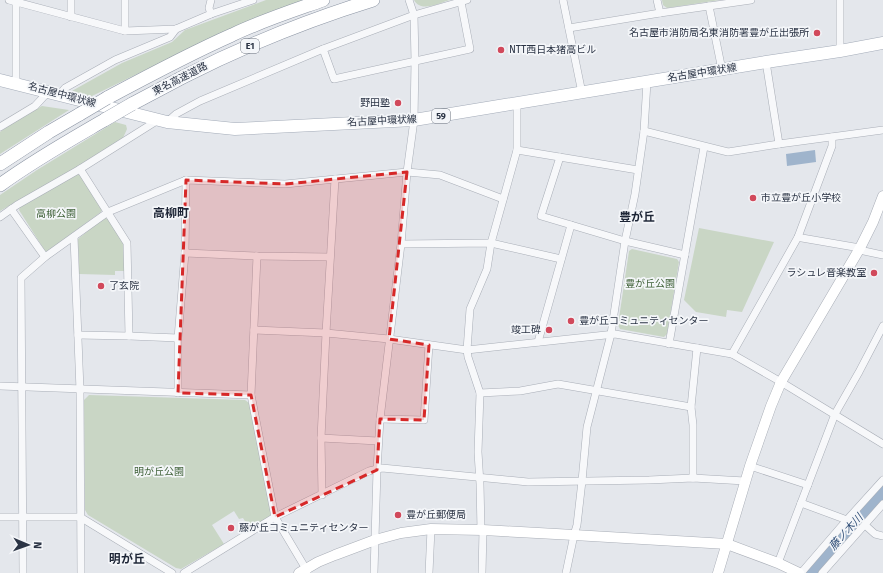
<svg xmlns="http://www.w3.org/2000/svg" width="883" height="573" viewBox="0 0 883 573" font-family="'Fira Sans','Noto Sans JP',sans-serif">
<rect width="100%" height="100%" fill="#e4e7ec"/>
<g fill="#c9d6c5">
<polygon points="266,0 308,0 213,37 90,97 70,92 122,63 172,42 185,30"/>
<path d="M414,0H450C439,3 421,13 414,0Z"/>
<polygon points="662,0 720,0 667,8 663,5"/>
<polygon points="42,106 69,110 0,154 0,132 11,124"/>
<polygon points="115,122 126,125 127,129 123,138 79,166 0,211 0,195 37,170"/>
<polygon points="76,174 80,175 102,209 101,212 48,251 45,251 19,210 20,207"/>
<polygon points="104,218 109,219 125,244 125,271 115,271 115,275 79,274 78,239"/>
<polygon points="699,228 774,242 742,312 727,310 726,317 696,312 684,300"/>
<polygon points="632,249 677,259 679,262 667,334 664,337 620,329 618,325 629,251"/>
<polygon points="89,395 245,400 249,403 271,514 270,517 249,528 243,518 239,519 234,511 212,525 224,544 181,569 176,568 88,515 85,510 84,400"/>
</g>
<polygon fill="#9fb4cc" points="815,150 816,162 787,166 786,154"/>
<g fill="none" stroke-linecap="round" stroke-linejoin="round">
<polyline stroke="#9fb4cc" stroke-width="14" points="809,573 883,491"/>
<g stroke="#a9aeb7" stroke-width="8">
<g id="street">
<polyline points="9,0 125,31 176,29 211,14 253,0"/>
<polyline points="16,0 16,83"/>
<polyline points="71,0 71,17"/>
<polyline points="211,0 209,8 211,14"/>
<polyline points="563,0 582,93"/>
<polyline points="657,0 660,13"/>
<polyline points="840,0 840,51"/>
<polyline points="709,6 722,70"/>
<polyline points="569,28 660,13 751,0"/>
<polyline points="125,31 125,0"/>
<polyline points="323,49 334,79 470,49 461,2"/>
<polyline points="766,62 779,144"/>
<polyline points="59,95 65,88 115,60 170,37 176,29"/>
<polyline points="167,122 176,114 200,101 323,49 414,15 467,0"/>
<polyline points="0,127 35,106 48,92"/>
<polyline points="644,131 728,152 779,144 883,130"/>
<polyline points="517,150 638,170"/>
<polyline points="560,157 541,216 625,241 685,255"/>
<polyline points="80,169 127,243 129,336"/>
<polyline points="11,209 45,257"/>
<polyline points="0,217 17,205 80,169 158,120"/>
<polyline points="74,237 80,390 81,573"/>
<polyline points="798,237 802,238 860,248 864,251 883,255"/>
<polyline points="401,244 491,243 561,259"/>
<polyline points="185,253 257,256 330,257"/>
<polyline points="257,256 251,395 275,517 306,569 307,573"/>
<polyline points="254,330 326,333 389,339 467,350 615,334 732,354 781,382 883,444"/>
<polyline points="78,335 129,336 178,338"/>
<polyline points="538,342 571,225"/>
<polyline points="669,344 704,147"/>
<polyline points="732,354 798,237 832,146 832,137"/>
<polyline points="0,386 251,395"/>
<polyline points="178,393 178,338 185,253 186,180"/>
<polyline points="480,393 520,391 558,384 691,407"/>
<polyline points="380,419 424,420 429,345"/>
<polyline points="321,438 378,441"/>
<polyline points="750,466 808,485"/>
<polyline points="693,478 693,425 691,407 697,348"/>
<polyline points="322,495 321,438 326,333 335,179"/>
<polyline points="801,503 847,520"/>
<polyline points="0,517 80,517 172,573"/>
<polyline points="865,525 875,534 883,536"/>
<polyline points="481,530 480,484 478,452 480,393 468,357 467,350 470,309 487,269 491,243 517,150 517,103"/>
<polyline points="778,563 835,414 859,372 883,326"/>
<polyline points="23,573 21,278 45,257 108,212 186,180 285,184 407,172 440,175 503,199"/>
<polyline points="184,573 275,517 369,471 382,468 528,482 649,480 693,478 745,481"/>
<polyline points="374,573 377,470 380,419 401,244 407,172 414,120 415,61 414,15 409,0"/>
<polyline points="429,573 431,529"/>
<polyline points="482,573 483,530"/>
<polyline points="566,573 574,535 577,525 582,481 587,427 611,334 625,241 635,194 644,131 647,82"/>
<polyline points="801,573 845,522 883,480"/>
<polyline points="822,573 883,504"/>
</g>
</g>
<g stroke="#a9aeb7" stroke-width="11">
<g id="secondary">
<polyline points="299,573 318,562 335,555 375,540 401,533 431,529 483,530 574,535 727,544 778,563 799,573"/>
<polyline points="718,573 750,466 771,406 781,382 860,248 873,222 883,196"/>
</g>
</g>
<g stroke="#a3abb8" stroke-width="13">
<polyline id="primary" points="0,80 167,122 235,129 414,120 766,62 840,51 883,43"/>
</g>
<g stroke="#8b94a3" stroke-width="14">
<g id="highway">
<path d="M107,98C148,76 189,54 232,35C261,21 292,11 323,0"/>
<path d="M132,104C149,95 166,86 183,77C244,46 308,20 373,0"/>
<polyline points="0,164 49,132 80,114"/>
<path d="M0,185C34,160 70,140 106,119"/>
</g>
</g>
<use href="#street" stroke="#f7f8fa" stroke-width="7"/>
<use href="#secondary" stroke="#fff" stroke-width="10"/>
<use href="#primary" stroke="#fff" stroke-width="12"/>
<use href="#highway" stroke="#fff" stroke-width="13"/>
<g stroke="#8b94a3" stroke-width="14" stroke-linecap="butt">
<g id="highway-bridge">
<polyline points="80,114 107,98"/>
<polyline points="106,119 132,104"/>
</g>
</g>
<use href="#highway-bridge" stroke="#fff" stroke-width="13"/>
</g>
<path fill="#d62828" fill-opacity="0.2" stroke="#d62828" stroke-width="3" stroke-dasharray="8 5" stroke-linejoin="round" d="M407,172L389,339L429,345L424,420L380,419L377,470L275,517L251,395L178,393L186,180L285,184Z"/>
<g fill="#d1495b" stroke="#f4f6f9" stroke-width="1.5">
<circle cx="817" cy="33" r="4"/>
<circle cx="501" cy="50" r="4"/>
<circle cx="398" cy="103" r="4"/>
<circle cx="753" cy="198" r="4"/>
<circle cx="874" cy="273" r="4"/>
<circle cx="101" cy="286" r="4"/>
<circle cx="571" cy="321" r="4"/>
<circle cx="549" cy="330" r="4"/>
<circle cx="398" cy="515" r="4"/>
<circle cx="231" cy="528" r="4"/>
</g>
<g text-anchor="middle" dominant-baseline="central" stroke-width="3.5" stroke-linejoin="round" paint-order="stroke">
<g fill="#f4f6f9" stroke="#676e7b" stroke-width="1">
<rect x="241" y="39" width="18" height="14" rx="3"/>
<rect x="432" y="109" width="18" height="14" rx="3"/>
</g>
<g font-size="9" font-weight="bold" fill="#2b3445">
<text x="250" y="46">E1</text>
<text x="441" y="116">59</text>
</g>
<g font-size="10" fill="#2b3445" stroke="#f4f6f9" text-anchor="start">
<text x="809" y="33" text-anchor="end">名古屋市消防局名東消防署豊が丘出張所</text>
<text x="509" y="50">NTT西日本猪高ビル</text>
<text x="390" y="103" text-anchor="end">野田塾</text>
<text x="761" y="198">市立豊が丘小学校</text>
<text x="866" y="273" text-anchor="end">ラシュレ音楽教室</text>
<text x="109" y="286">了玄院</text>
<text x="579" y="321">豊が丘コミュニティセンター</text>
<text x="541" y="330" text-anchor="end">竣工碑</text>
<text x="406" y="515">豊が丘郵便局</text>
<text x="239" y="528">藤が丘コミュニティセンター</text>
</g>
<g font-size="10" fill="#2b3445" stroke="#f4f6f9">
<text transform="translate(702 73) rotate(-9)">名古屋中環状線</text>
<text transform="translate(180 79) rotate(-27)">東名高速道路</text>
<text transform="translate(62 95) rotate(15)">名古屋中環状線</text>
<text transform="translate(382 121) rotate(-3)">名古屋中環状線</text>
</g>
<g font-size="10" fill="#3f6138" stroke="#f4f6f9">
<text x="56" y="214">高柳公園</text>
<text x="650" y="284">豊が丘公園</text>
<text x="159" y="472">明が丘公園</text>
</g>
<g font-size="11" font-style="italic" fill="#34527a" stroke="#f4f6f9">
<text transform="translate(846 532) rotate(-48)">藤ノ木川</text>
</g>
<g font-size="12" font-weight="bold" fill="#1d2536" stroke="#f4f6f9">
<text x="171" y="213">高柳町</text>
<text x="637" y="217">豊が丘</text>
<text x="127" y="559">明が丘</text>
</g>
</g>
<g transform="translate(28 545) rotate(92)" stroke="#f4f6f9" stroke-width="3" paint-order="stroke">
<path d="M0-3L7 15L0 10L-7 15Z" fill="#2b3445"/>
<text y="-6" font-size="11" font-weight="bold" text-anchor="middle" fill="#2b3445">N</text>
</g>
</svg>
